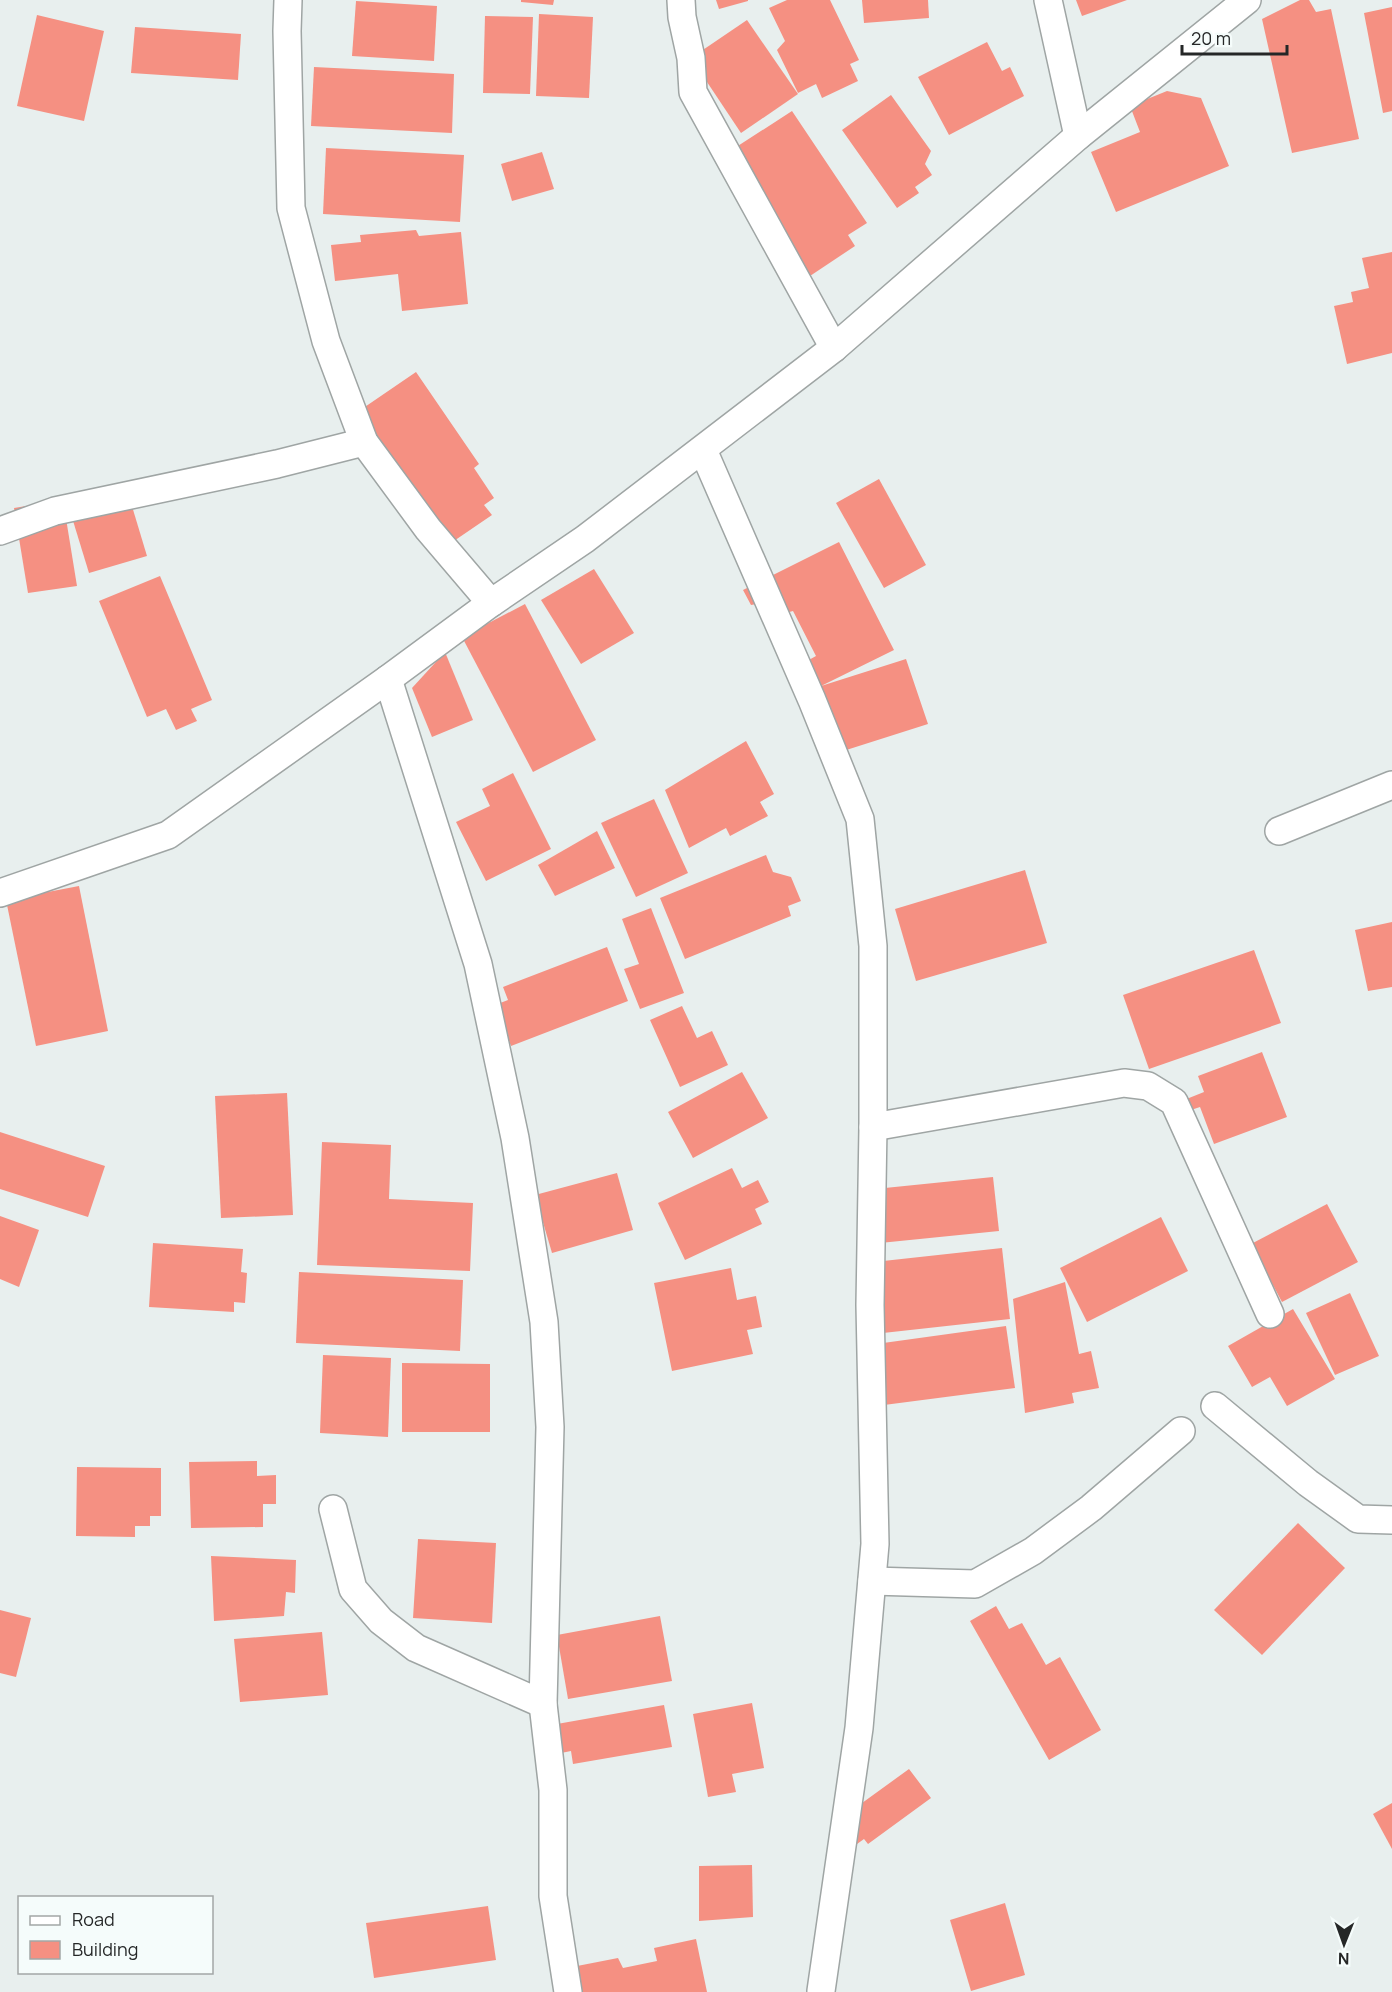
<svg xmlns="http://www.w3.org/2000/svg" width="1392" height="1992" viewBox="0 0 1392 1992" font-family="Manrope,sans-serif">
<rect width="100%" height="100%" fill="#e8efee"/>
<g fill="#f59082">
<polygon points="521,0 554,0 553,5 521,2"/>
<polygon points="716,0 748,0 748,1 719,9"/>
<polygon points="787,0 830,0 859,60 850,64 858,81 822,98 816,84 798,93 777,50 785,41 769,8"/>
<polygon points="862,0 928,0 929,18 864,23"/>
<polygon points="1076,0 1127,0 1082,16"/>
<polygon points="1300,0 1309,0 1316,12 1331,9 1359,139 1292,153 1262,19"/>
<polygon points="356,1 437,6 434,61 352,56"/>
<polygon points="1392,7 1392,111 1383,113 1364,13"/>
<polygon points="539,14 593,17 589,98 536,96"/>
<polygon points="37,15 104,31 84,121 17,106"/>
<polygon points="485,16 533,17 530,94 483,93"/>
<polygon points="747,20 798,94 741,133 691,58"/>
<polygon points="135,27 241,34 238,80 131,73"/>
<polygon points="987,42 1002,71 1010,67 1024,96 949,135 918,77"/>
<polygon points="314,67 454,74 452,133 311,126"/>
<polygon points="1167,91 1201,98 1229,166 1116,212 1091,152 1140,132 1130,106"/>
<polygon points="891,95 931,151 925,164 932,175 915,187 919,193 897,208 842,130"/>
<polygon points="792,111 867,223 848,235 855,246 810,276 727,153"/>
<polygon points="326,148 464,155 460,222 323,214"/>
<polygon points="542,152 554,189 512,201 501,164"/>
<polygon points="416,230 419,236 461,232 468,304 402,311 398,274 335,281 331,245 361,242 360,235"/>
<polygon points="1392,252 1392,353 1347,364 1334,306 1353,302 1351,292 1369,288 1362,258"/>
<polygon points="416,372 479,464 474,468 494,498 484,505 492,515 448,545 356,413"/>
<polygon points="879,479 926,565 884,588 836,503"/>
<polygon points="128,493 147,556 89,573 70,511"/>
<polygon points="63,500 77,586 28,593 14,508"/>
<polygon points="839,542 894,650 821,686 906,659 928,724 840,752 807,661 816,656 793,611 778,615 775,601 751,605 743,590"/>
<polygon points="594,569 634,633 581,664 541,600"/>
<polygon points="160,576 212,700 191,709 197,721 176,730 166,709 147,717 99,601"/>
<polygon points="525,604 596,740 533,772 462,637"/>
<polygon points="445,652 473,720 432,737 412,688"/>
<polygon points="746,741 774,794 760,802 768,816 730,836 726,828 689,848 665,790"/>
<polygon points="513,773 551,849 486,881 456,822 490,806 482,789"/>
<polygon points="654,799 688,873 636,897 601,823"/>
<polygon points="597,831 615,868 555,896 538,865"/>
<polygon points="766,855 773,872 791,877 801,901 788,906 791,916 685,959 660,898"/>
<polygon points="1025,870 1047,943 916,981 895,909"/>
<polygon points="79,886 108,1031 36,1046 6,900"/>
<polygon points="651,908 684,993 640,1009 624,969 639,964 622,919"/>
<polygon points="1392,922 1392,987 1368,991 1355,930"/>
<polygon points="607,947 628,1001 511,1046 495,1005 508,1000 503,987"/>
<polygon points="1254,950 1281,1023 1149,1069 1123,995"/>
<polygon points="682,1006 697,1038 712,1031 728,1065 680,1087 650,1020"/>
<polygon points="1262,1052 1287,1117 1214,1144 1200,1107 1188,1111 1184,1100 1204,1092 1198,1076"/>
<polygon points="742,1072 768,1118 693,1158 668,1112"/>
<polygon points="287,1093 293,1215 221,1218 215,1096"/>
<polygon points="0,1132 105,1166 88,1217 0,1189"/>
<polygon points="322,1142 391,1145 389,1199 473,1203 470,1271 317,1265"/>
<polygon points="732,1168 742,1188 758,1180 769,1202 755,1209 762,1224 685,1260 658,1203"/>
<polygon points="617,1173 633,1230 552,1253 535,1195"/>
<polygon points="993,1177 999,1231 880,1243 875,1189"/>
<polygon points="1327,1204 1358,1262 1282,1302 1251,1244"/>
<polygon points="0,1216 39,1230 19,1287 0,1279"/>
<polygon points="1161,1217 1188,1271 1087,1322 1060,1268"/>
<polygon points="153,1243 243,1249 241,1272 247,1273 245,1303 234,1302 234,1312 149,1307"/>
<polygon points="1002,1248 1010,1319 883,1333 874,1262"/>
<polygon points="731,1268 737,1300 756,1296 762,1327 747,1330 753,1354 672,1371 654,1283"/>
<polygon points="299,1272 463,1280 460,1351 296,1343"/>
<polygon points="1065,1282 1079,1354 1091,1351 1099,1388 1072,1393 1074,1403 1025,1413 1013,1299"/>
<polygon points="1350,1293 1379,1356 1335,1375 1306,1313"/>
<polygon points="1293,1309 1335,1379 1287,1406 1270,1377 1252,1387 1228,1346"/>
<polygon points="1006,1326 1015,1388 884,1405 876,1344"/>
<polygon points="323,1355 391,1358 388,1437 320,1433"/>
<polygon points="402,1363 490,1364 490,1432 402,1432"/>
<polygon points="257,1461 257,1476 276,1475 276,1504 263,1504 263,1527 191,1528 189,1462"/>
<polygon points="77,1467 161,1468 161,1516 150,1516 150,1526 135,1526 135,1537 76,1536"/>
<polygon points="1298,1523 1345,1568 1262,1655 1214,1610"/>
<polygon points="418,1539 496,1543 492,1623 413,1618"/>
<polygon points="211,1556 296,1560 295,1593 286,1592 284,1616 214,1621"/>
<polygon points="996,1606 1009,1629 1022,1623 1046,1665 1060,1657 1101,1730 1049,1760 970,1621"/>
<polygon points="0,1610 31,1618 16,1677 0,1673"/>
<polygon points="660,1616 672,1681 568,1699 557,1635"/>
<polygon points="322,1632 328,1695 240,1702 234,1639"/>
<polygon points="752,1703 764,1768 732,1774 736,1792 708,1797 693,1714"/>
<polygon points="664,1705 672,1747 573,1764 571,1751 556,1754 557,1724"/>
<polygon points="909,1769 931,1798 868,1844 864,1839 850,1849 840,1819"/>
<polygon points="1392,1803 1392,1849 1373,1814"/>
<polygon points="752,1865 753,1917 699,1921 699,1866"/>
<polygon points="1005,1903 1025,1975 971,1991 950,1920"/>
<polygon points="488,1906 496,1960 374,1978 366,1923"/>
<polygon points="696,1939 707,1992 577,1992 572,1967 618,1958 623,1968 657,1961 654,1948"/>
</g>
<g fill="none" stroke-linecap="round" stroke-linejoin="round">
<g stroke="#9fa5a4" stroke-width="30">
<g id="minor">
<polyline points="288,0 287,31 291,208 326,341 364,442 428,529 491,603"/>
<polyline points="681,0 682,17 691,58 693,92 834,348"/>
<polyline points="1048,0 1078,136"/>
<polyline points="703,450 812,700 860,819 873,946 873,1127 870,1305 875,1544 859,1728 821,1991"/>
<polyline points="0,531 55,511 277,464 364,442"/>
<polyline points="388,679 478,964 515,1138 544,1322 550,1427 543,1704 553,1790 553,1896 568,1992"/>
<polyline points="1279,831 1392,785"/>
<polyline points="0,893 168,835 388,679 491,603 585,539 834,348 1078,136 1247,0"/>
<polyline points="873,1127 1124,1083 1148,1086 1174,1102 1270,1314"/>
<polyline points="1215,1406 1308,1483 1358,1519 1392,1520"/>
<polyline points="333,1509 353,1589 381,1621 416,1648 543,1704"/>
<polyline points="872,1581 975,1584 1033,1551 1091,1508 1181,1431"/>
</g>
</g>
<use href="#minor" stroke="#fff" stroke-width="27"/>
</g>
<rect x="18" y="1896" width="195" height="78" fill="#f5fcfb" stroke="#a2a7a6" stroke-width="1.5"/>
<rect x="30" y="1916" width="30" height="9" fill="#ffffff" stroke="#a2a7a6" stroke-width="1.5"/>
<text x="72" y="1926" font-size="18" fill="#252727">Road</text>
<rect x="30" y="1941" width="30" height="18" fill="#f59082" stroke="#a2a7a6" stroke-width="1.5"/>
<text x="72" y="1956" font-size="18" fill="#252727">Building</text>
<g transform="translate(1344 1944) rotate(181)" stroke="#f5fcfb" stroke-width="4.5" paint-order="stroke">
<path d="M0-4.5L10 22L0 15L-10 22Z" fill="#252727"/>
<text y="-9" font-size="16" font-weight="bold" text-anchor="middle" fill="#252727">N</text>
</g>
<path d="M1182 45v9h105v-9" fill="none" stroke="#252727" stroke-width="3"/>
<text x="1191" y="45" font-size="18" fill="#252727" stroke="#f5fcfb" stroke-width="4.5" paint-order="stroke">20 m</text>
</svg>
